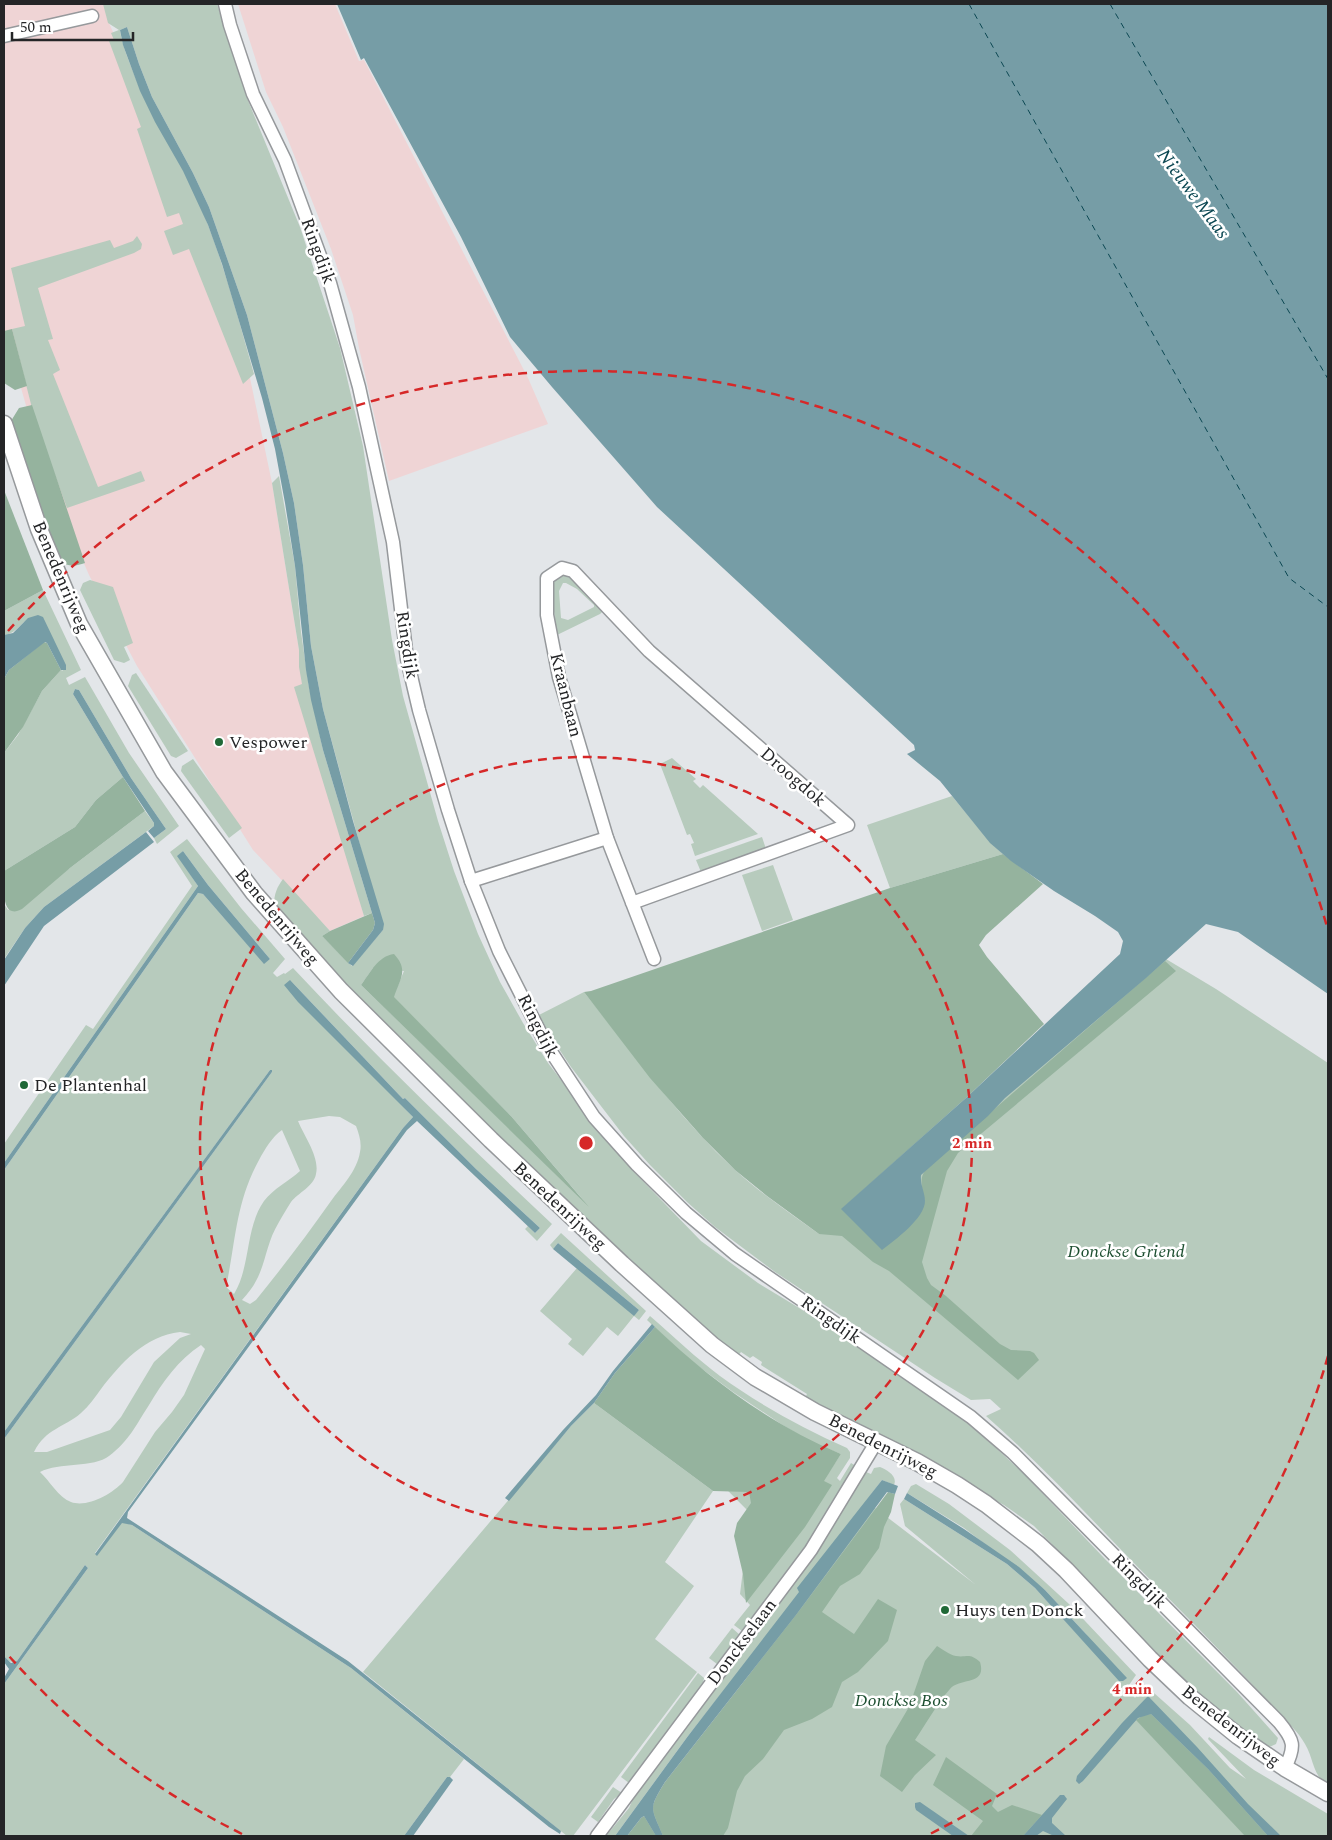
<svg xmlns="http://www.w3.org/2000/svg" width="1332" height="1840" viewBox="0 0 1332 1840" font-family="Spectral,serif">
<rect width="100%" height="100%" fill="#e3e6e9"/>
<g fill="#efd4d5">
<polygon points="4,4 104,4 109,23 195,215 250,378 272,483 299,650 303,694 364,916 330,931 253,850 137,666 89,575 46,476 4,328"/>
<polygon points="238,4 335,4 359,61 364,60 528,378 548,424 389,481 359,348 353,315 331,249 283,127 266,92"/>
</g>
<g fill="#b7cbbd" fill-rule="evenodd">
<path d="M103,4H217L247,98L300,227L340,348L363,446L392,640L403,696L438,821L454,871L478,934L500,982L523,1023L548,1063L608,1141L635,1173L701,1241L758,1283L844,1335L959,1416L995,1447L1025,1475L1105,1559L1237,1692L1278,1738L1276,1744L1267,1748L1198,1697L1097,1590L1034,1526L1004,1505L805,1398L807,1394L761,1365L762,1362L753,1356L750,1358L741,1352L738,1356L685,1311L453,1093L337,977L274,905C274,894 277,887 283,879L330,931L322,936L352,966L383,930L323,709L311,646L303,565L294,503L283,453L247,315L209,207L193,173L152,97L139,64L127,27L120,30C122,44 127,56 132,69C148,113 172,147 192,187C220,247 236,311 254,374L243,384L189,249L173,255L164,231L183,224L179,213L167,217L137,129L141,127L109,41L114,40L111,33L119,30L108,23ZM373,968L404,971L393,997L511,1116L584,1201L361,985Z"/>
<polygon points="137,236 142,244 141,249 134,253 38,288 53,339 48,340 60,370 53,374 98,487 141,471 145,481 67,508 35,420 12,329 25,326 11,268 110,240 114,248 133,241"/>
<polygon points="279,476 295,566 301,632 309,687 323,750 372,913 364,916 294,687 302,684 299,667 299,650 272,483"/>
<path d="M562,575L574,576L605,609L600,614L557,635L551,588L556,578ZM563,583H566L577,589L594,605V607L568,620L561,618L559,591Z"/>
<polygon points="90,580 113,587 133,643 124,647 130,660 124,663 114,660 80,590 83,583"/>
<path d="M43,590L81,670L66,678L69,685L85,677L129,753L179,826L157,844L154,838L166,829L131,778L79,690L75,689L73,694L123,777L96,800L75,827L4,871V753L18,735L42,691L61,670L63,671L35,617C22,618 18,634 4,635V611Z"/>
<polygon points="136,673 188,751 176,758 171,756 128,686 132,675"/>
<polygon points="672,758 696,779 693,781 700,788 703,785 758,834 695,856 691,844 694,843 690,834 687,835 660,764"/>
<polygon points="193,759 242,828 229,838 181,771 182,766"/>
<polygon points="952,796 990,842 1003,854 890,888 867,825"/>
<polygon points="145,811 154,823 154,826 44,907 25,928 4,959 4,904 8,910 70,868"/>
<polygon points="762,837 766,849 701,872 696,860"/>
<path d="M187,839L241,908L285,959L273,973L277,977L284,973L285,974L293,968C376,1057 464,1141 552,1224L537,1241L525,1229L528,1226L535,1233L540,1228L476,1169L405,1098L403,1099L290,980L371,1073L413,1117L403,1128L95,1553L97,1555L122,1522L132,1525L351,1668L464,1759L450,1777H447L404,1836H4V1684L88,1568L85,1565L17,1661L14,1663L9,1661L4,1656V1439L272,1072L270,1070L4,1432V1170L198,893L203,894L264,963L270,959L208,885L183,851L178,856L198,886L4,1163V1144L86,1025L93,1029L192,886L170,852ZM329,1116L340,1117L356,1126C359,1134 362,1143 360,1152C357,1171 342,1186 331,1201C307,1235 282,1268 256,1300L250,1304L242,1300C268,1273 262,1250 279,1222C283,1215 287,1208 291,1202C298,1193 314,1186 316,1174C320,1157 304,1136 298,1121ZM282,1130L300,1171C289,1181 273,1189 264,1201C245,1228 251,1266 234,1294L226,1287C236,1241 235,1204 259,1160C265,1149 272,1137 282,1130ZM180,1332L191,1334L180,1338L154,1362L121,1417L110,1430L47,1452H34C46,1428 64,1428 81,1413C89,1406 95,1397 101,1389C121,1363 145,1336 180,1332ZM201,1345L205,1349L184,1395L172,1412L155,1432L123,1482C112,1494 87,1508 71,1502C58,1497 50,1481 40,1472C59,1462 94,1468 109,1456C129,1441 136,1425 149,1405C162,1383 179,1359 201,1345Z"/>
<polygon points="773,865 793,920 762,931 742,875"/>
<path d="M1161,956L1216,989L1328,1063V1785C1312,1775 1314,1759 1305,1744C1299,1733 1289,1724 1281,1715C1231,1661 1179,1609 1128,1557C1082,1509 1036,1460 986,1416L1001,1409L990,1399L971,1400L935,1378L775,1272L715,1227L687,1202L650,1165L624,1136L571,1067L537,1016L584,992C632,1052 677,1116 734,1169C760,1193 790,1213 819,1234Z"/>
<polygon points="561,1233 646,1311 639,1320 634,1316 618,1336 607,1327 583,1356 568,1344 572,1339 540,1311 577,1268 634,1315 639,1310 558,1243 553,1249 550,1245"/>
<path d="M650,1316C673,1336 696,1358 720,1376C760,1405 802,1428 847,1448L850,1452V1458L837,1478L840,1481L851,1463L856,1466L854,1491L866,1472L871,1474L874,1468L880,1467C887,1470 898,1476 894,1485L882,1480L866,1501L976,1585L905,1526L900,1504L904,1499L1007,1564L1035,1588L1121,1682L1085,1633L1045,1590L964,1528L907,1493L911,1486L916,1484L949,1504L1010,1550L1069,1604L1136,1675L1127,1688L1135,1698L1145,1685L1190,1725L1230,1768L1246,1779L1208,1739L1209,1737L1254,1770L1328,1814V1836H630L778,1636L772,1629L688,1736L615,1836H606L629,1808L634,1797L764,1621L756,1612L742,1631L734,1625L750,1605L740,1594L750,1513L620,1382L829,1472L841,1454L811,1442L781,1424L733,1392L686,1357L647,1320Z"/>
<polygon points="594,1403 713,1491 665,1562 694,1586 655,1639 697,1672 573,1836 567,1836 363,1672 571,1426"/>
<polygon points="732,1628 740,1635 717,1664 709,1658"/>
<polygon points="698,1673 704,1678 703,1683 629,1783 621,1777"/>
<polygon points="613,1787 622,1793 614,1799 598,1822 591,1817"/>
</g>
<g fill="#95b39e">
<polygon points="12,329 27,386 15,390 4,383 4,331"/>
<path d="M32,405L85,563C76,566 68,568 60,560C55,554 52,543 49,536C35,498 23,459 11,421L19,408Z"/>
<polygon points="4,490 43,590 4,611"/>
<polygon points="44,642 47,643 61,670 42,691 23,727 4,753 4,679 9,670"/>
<path d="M123,777L145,811L70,868L22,909C0,921 4,885 4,871L75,827L96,800Z"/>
<path d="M1003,854L1043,884L986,935L979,945L987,957L1044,1024L967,1097L842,1209L925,1202C917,1170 923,1173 945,1152L1165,961L1176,971L958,1153L947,1171L922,1262L927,1278L931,1285L946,1296L1000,1344L1011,1350L1030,1351L1034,1353L1039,1360L1018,1380L889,1271L873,1262L842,1236L819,1234L767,1196L735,1170L703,1138L650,1078L584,992L591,991L890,888Z"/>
<polygon points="372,913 375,923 373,930 348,963 322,936 330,931"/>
<path d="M394,954C409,970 400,979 394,997L511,1116L589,1207L361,985C370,973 378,956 394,954Z"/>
<path d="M655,1327C709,1379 772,1425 841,1454L824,1481L832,1485L805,1527L746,1603L743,1574L734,1536L737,1523L751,1503L749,1492L713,1491L594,1403L615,1373Z"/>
<path d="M888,1492L895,1494L891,1512L884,1527L879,1548L860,1574L840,1586L822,1612L854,1634L878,1599L897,1610L888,1641L858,1672L842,1682L832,1707L812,1719L784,1730L763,1759L745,1776L737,1791L728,1828L723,1836H663C651,1806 648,1810 665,1782L796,1615Z"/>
<path d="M937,1646C942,1649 950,1655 956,1656C967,1658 969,1652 980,1662C987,1686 961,1677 950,1689C938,1702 926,1724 915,1740L936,1755L915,1775L902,1792L880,1776L886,1746L909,1707L925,1661Z"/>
<polygon points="1151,1714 1208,1769 1268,1836 1245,1836 1136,1720 1144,1715"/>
<polygon points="946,1757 997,1794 992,1806 998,1812 1012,1805 1042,1815 1023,1836 971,1836 983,1821 933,1785"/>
<polygon points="644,1816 656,1836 627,1836 641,1818"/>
</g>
<g fill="#769da6">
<path d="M337,4H1328V994L1238,932L1206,924L1146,978L1005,1098L988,1116L921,1175C920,1185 925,1192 925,1201C925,1218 895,1240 882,1250L841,1209L967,1097L1120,954L1123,941L1118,932L1095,916L1054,891L1011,861L990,843L940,781L907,754L915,750L914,745L657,507L552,387L510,337L461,237L364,58L361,60Z"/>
<polygon points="127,27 139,64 152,97 193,173 209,207 247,315 283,453 294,503 303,565 311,646 323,709 353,821 384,924 383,930 353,966 348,963 373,930 375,923 323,750 311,700 306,670 295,566 285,503 275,449 262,398 222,264 208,225 183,171 155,122 140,91 123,45 120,30"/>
<polygon points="38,615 43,617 66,665 66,670 61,670 47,643 45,642 9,670 4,679 4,635 13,633 28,618"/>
<polygon points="75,689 79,690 131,778 166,829 154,838 148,831 154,826 154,823 123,777 73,694"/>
<polygon points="146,832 154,842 44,926 4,986 4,960 25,928 44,907"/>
<polygon points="183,851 208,885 270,959 264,964 203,894 198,893 4,1170 4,1163 198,886 177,856"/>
<polygon points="290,980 403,1099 405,1098 476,1169 540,1228 535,1233 417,1121 407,1130 128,1512 127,1518 348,1661 561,1831 560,1834 549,1827 351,1668 132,1525 122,1523 97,1556 95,1554 403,1128 413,1117 298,1002 284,985"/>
<polygon points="270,1070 272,1070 272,1072 4,1439 4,1432"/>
<polygon points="558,1243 639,1310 634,1316 553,1249"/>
<polygon points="652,1324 655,1327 615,1373 594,1403 571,1426 509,1501 505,1498 563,1430 596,1395 613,1371"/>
<path d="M882,1480L898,1486L895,1494L887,1492L796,1615L665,1782C648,1810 651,1807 663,1836H656L644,1816L641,1818L627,1836H615L688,1736L799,1592L797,1588Z"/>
<polygon points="907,1493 964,1529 1019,1567 1045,1590 1127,1678 1123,1681 1119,1681 1035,1588 1007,1564 904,1499"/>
<polygon points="85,1565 88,1568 4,1684 4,1678 9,1669 4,1662 4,1656 11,1663 17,1661"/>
<polygon points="1148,1696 1197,1747 1248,1804 1281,1836 1268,1836 1208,1769 1151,1714 1138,1718 1083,1781 1079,1784 1076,1781 1077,1776 1122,1723"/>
<polygon points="447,1777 450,1777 453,1780 413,1836 404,1836"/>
<polygon points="1060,1795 1064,1795 1067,1799 1052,1818 1052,1823 1066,1836 1054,1836 1043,1831 1036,1836 1023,1836"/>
<polygon points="920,1802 969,1836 953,1836 916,1810 915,1807 915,1803"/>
</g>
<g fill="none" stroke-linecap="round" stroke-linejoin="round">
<g stroke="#0b4752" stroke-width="1" stroke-dasharray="6 5" stroke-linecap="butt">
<polyline points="969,4 1289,578 1328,607"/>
<polyline points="1110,4 1328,379"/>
</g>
<g stroke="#96999c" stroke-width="15">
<g id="minor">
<path d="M225,4L230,25L253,94L285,160L330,283L359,387L393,542L407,659L419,710L448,810L471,881L499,951L546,1044L594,1117L637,1165L686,1213L735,1254L971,1417L1013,1453L1279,1722C1294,1740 1296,1746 1285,1768"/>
<polyline points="4,36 92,16"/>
<polyline points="471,881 607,838"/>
<polyline points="632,903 848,825 649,651 573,571 562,568 547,578 547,615 559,677 607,838 654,959"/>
<polyline points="597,1836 811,1550 877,1441"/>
</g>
</g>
<g stroke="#96999c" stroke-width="19">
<polyline id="tertiary" points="4,424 39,529 79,624 164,772 254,893 341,991 491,1140 622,1264 712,1345 755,1377 815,1412 917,1462 957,1485 986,1504 1038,1544 1066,1570 1150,1659 1190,1697 1238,1736 1285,1768 1328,1793"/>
</g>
<use href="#minor" stroke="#fff" stroke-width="12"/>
<use href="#tertiary" stroke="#fff" stroke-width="16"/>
</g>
<g fill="none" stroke="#d62828" stroke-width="2.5" stroke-dasharray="9 6">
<circle cx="586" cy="1143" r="386"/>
<path d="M1328 1356A772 772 0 0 1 930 1834M242 1834A772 772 0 0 1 8 1655M8 631A772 772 0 0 1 1328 930"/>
</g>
<g fill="#206937" stroke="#fff" stroke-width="2">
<circle cx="219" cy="742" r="5"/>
<circle cx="24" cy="1085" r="5"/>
<circle cx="945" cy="1610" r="5"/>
</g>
<g text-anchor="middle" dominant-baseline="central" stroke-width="5" stroke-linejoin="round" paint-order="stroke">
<g font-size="18" fill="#242527" stroke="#fff">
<text transform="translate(318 251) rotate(70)">Ringdijk</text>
<text transform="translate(61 577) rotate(67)">Benedenrijweg</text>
<text transform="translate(407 645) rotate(81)">Ringdijk</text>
<text transform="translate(566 695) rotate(76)">Kraanbaan</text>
<text transform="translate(793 777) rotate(41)">Droogdok</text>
<text transform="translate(277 917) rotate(50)">Benedenrijweg</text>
<text transform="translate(538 1026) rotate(63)">Ringdijk</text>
<text transform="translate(560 1206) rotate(43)">Benedenrijweg</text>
<text transform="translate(831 1320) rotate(35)">Ringdijk</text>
<text transform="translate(883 1446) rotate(27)">Benedenrijweg</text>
<text transform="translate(1139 1581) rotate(45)">Ringdijk</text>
<text transform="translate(742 1642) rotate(-53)">Donckselaan</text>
<text transform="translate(1231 1726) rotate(38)">Benedenrijweg</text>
</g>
<g font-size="18" fill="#242527" stroke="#fff" text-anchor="start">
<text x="229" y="742">Vespower</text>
<text x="34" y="1085">De Plantenhal</text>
<text x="955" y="1610">Huys ten Donck</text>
</g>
<g font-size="18" font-style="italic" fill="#1d4f31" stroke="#fff">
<text x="1126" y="1251">Donckse Griend</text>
<text x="901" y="1700">Donckse Bos</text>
</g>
<g font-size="19" font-style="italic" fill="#0b4752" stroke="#fff">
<text transform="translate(1193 194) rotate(53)">Nieuwe Maas</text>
</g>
</g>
<circle cx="586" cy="1143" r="8" fill="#d62828" stroke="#fff" stroke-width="2.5"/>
<g font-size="15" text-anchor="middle" font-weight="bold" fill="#d62828" stroke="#fff" stroke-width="5" stroke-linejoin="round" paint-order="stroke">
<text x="972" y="1148">2 min</text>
<text x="1132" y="1694">4 min</text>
</g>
<rect width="1332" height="1840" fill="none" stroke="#242527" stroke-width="10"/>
<path d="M12 32v8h121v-8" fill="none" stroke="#242527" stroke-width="2.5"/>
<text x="20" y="32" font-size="15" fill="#242527" stroke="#ffffff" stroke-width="4" paint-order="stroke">50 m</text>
</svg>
